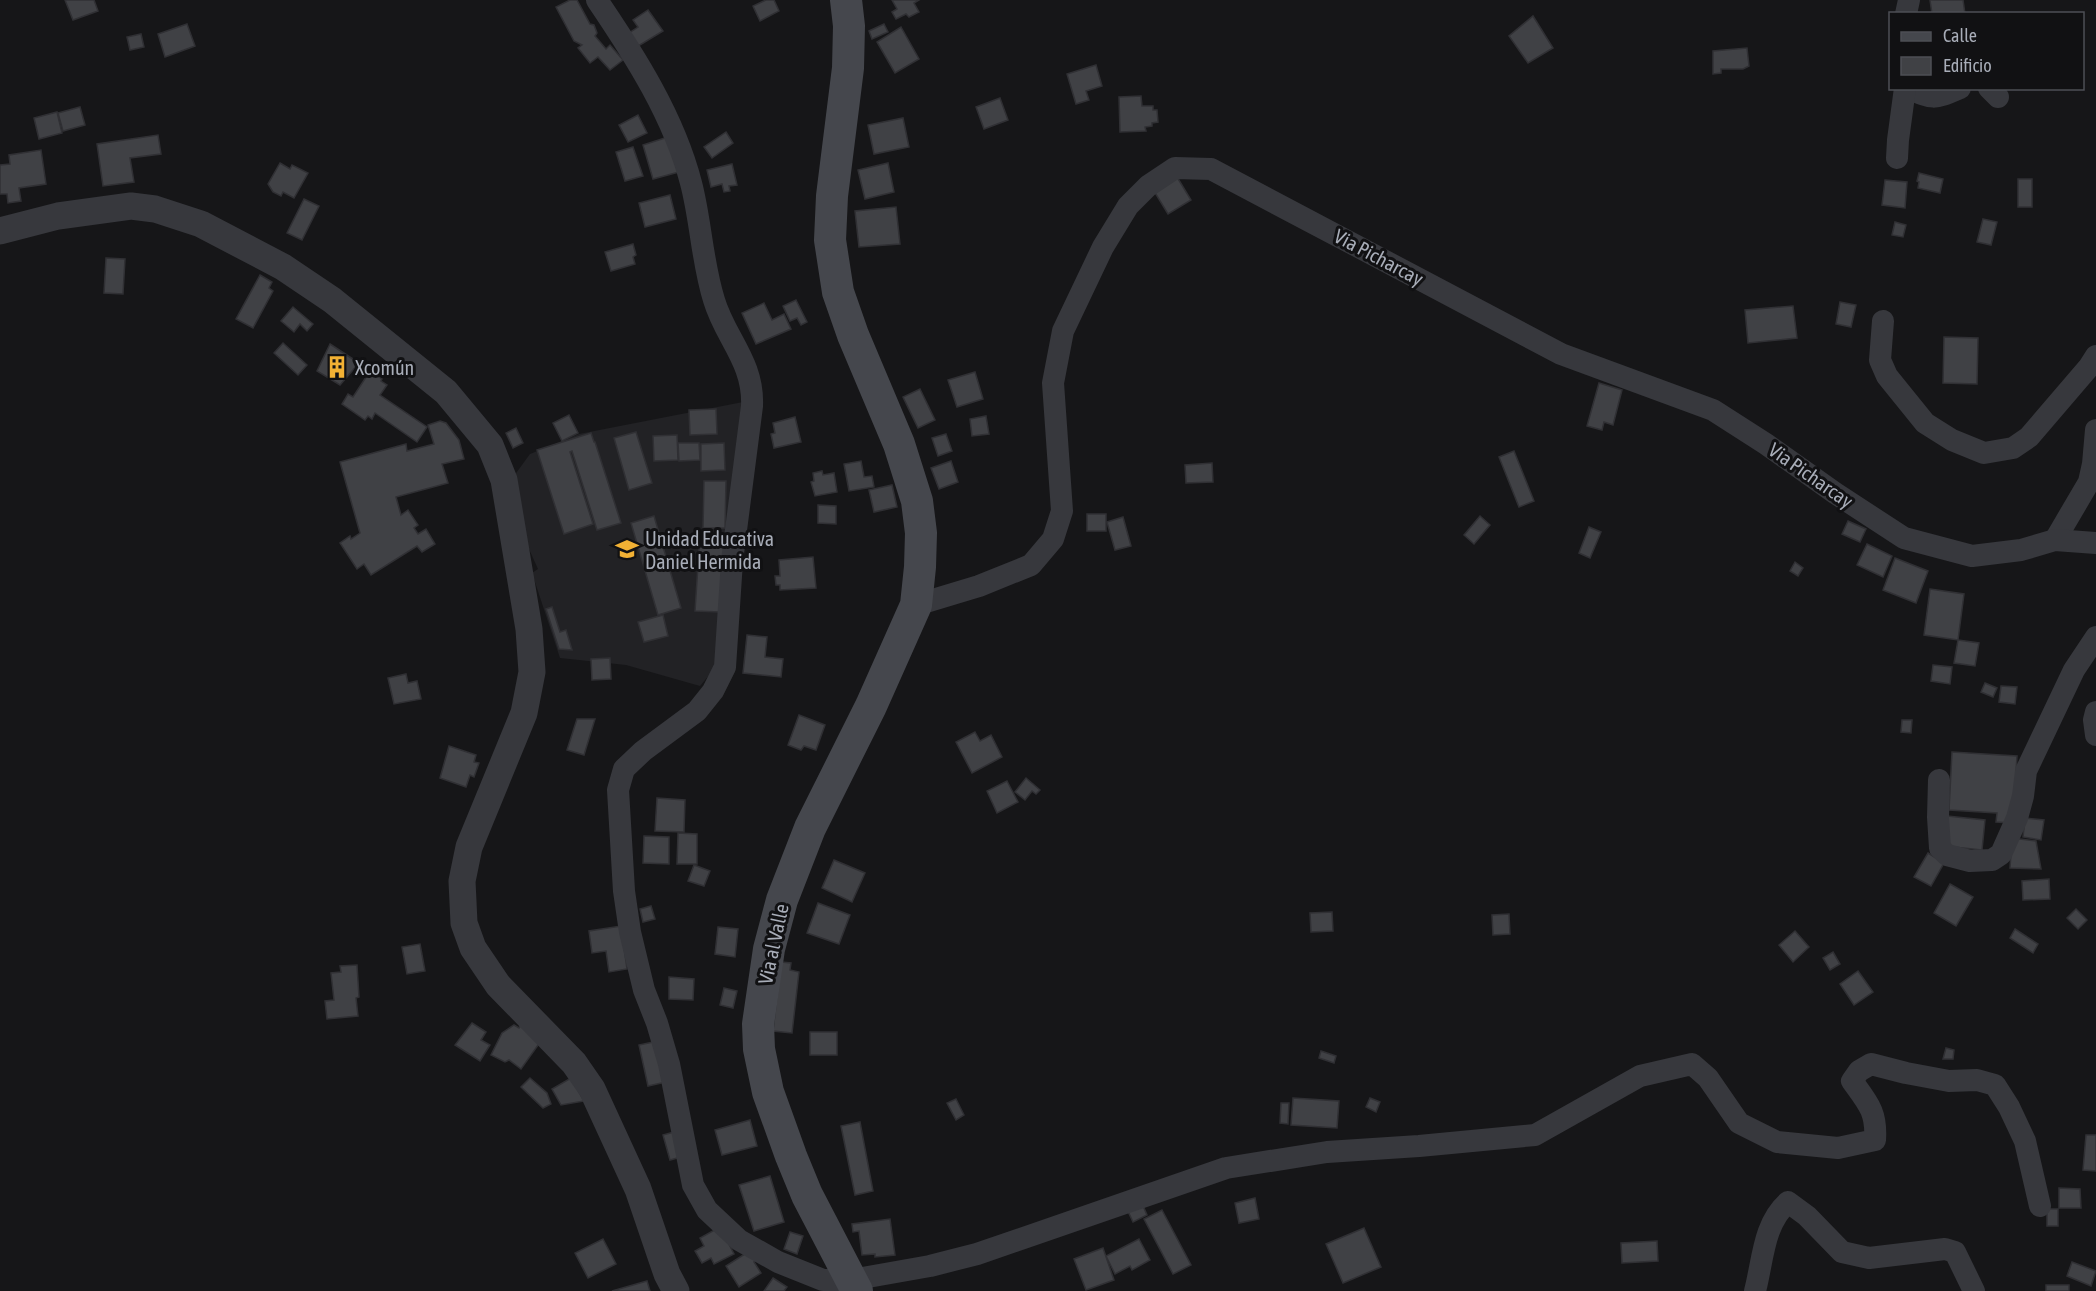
<svg xmlns="http://www.w3.org/2000/svg" width="2096" height="1291" viewBox="0 0 2096 1291" font-family="'Asap Condensed',sans-serif">
<rect width="100%" height="100%" fill="#161618"/>
<polygon fill="#222225" points="743,402 715,668 700,686 626,665 560,658 532,573 538,569 524,538 514,476 530,454 579,434"/>
<g fill="#404145" stroke="#303034" stroke-width="1.5">
<polygon points="65,0 94,0 98,11 73,20"/>
<polygon points="570,0 577,0 590,24 594,25 597,33 595,36 606,49 610,45 623,60 610,70 598,57 590,63 578,48 582,45 574,41 556,7"/>
<polygon points="766,0 774,0 779,11 760,21 753,6"/>
<polygon points="892,0 919,0 914,3 919,12 909,17 906,14 896,19 892,12 897,9"/>
<polygon points="1930,0 1963,0 1965,14 1932,14"/>
<polygon points="648,10 663,31 635,48 626,35 638,27 633,20"/>
<polygon points="1533,16 1553,48 1528,63 1509,36"/>
<polygon points="187,24 195,46 165,57 158,34"/>
<polygon points="884,24 888,32 872,39 869,31"/>
<polygon points="901,27 919,59 895,73 877,42"/>
<polygon points="141,34 144,47 130,50 127,37"/>
<polygon points="1747,48 1749,66 1743,69 1721,69 1721,73 1713,74 1713,51"/>
<polygon points="1096,65 1102,86 1086,91 1089,100 1076,104 1067,74"/>
<polygon points="1141,96 1142,106 1153,106 1153,110 1157,110 1158,122 1152,123 1152,126 1145,127 1146,131 1120,132 1119,97"/>
<polygon points="1000,98 1008,120 984,129 976,107"/>
<polygon points="80,107 85,125 63,131 58,113"/>
<polygon points="57,112 62,133 39,139 34,118"/>
<polygon points="638,115 647,133 628,142 619,125"/>
<polygon points="903,118 909,147 874,154 868,125"/>
<polygon points="726,132 733,143 712,158 704,147"/>
<polygon points="158,135 161,154 130,158 134,182 103,186 97,144"/>
<polygon points="668,137 679,172 653,179 643,145"/>
<polygon points="633,147 643,176 625,181 616,152"/>
<polygon points="41,150 46,184 19,188 21,201 8,203 7,194 0,194 0,165 10,164 9,155"/>
<polygon points="280,163 290,169 292,165 308,173 294,198 283,192 281,196 273,192 268,184"/>
<polygon points="888,163 894,192 865,199 858,170"/>
<polygon points="732,164 737,185 729,186 730,191 724,192 722,184 711,187 707,170"/>
<polygon points="1919,173 1943,179 1940,193 1918,188 1919,182 1917,181"/>
<polygon points="1177,177 1191,200 1168,214 1154,191"/>
<rect x="2018" y="179" width="14" height="28"/>
<polygon points="1885,180 1907,182 1905,208 1882,205"/>
<polygon points="670,195 676,219 645,227 639,203"/>
<polygon points="304,199 319,206 302,240 287,233"/>
<polygon points="896,207 900,244 859,247 855,211"/>
<polygon points="1983,219 1997,222 1991,245 1977,242"/>
<polygon points="1895,222 1906,225 1903,237 1892,235"/>
<polygon points="633,244 636,255 633,257 635,264 611,271 605,252"/>
<polygon points="106,258 125,259 123,294 104,293"/>
<polygon points="260,275 272,282 269,288 273,291 253,328 236,319"/>
<polygon points="796,300 807,322 801,325 797,318 790,321 783,306"/>
<polygon points="1840,302 1856,305 1851,327 1836,324"/>
<polygon points="764,303 772,320 784,314 791,329 756,344 742,313"/>
<polygon points="1793,306 1797,338 1748,343 1745,310"/>
<polygon points="293,307 313,324 307,331 300,324 294,332 281,321"/>
<polygon points="1944,337 1978,338 1977,384 1943,383"/>
<polygon points="283,343 307,365 298,375 274,353"/>
<polygon points="330,344 359,363 340,385 317,371"/>
<polygon points="370,371 382,379 381,381 387,385 380,395 427,427 417,442 375,413 372,419 368,416 365,420 342,404 348,394 353,397"/>
<polygon points="975,372 983,399 957,407 948,380"/>
<polygon points="1599,383 1622,390 1613,425 1604,422 1602,430 1587,426"/>
<polygon points="920,389 935,420 918,428 903,397"/>
<polygon points="716,409 717,434 690,435 689,410"/>
<polygon points="569,415 578,433 562,441 553,423"/>
<polygon points="986,416 989,434 972,436 970,419"/>
<polygon points="795,417 801,442 774,448 771,434 775,433 773,423"/>
<polygon points="440,421 446,423 459,440 464,459 442,464 448,483 396,497 401,515 408,510 418,525 414,528 418,534 426,529 435,544 422,552 417,546 371,575 364,564 357,569 340,543 350,536 351,539 360,533 340,462 406,444 407,451 434,444 428,425"/>
<polygon points="516,428 523,443 513,448 506,433"/>
<polygon points="636,432 652,483 629,490 614,438"/>
<polygon points="591,433 594,442 595,442 621,523 597,530 572,451 570,452 593,524 564,534 537,450"/>
<polygon points="946,434 952,451 938,456 932,438"/>
<polygon points="677,435 678,460 654,461 653,436"/>
<polygon points="678,443 699,443 700,460 679,461"/>
<polygon points="724,443 725,470 701,471 701,444"/>
<polygon points="1514,451 1534,501 1519,507 1499,457"/>
<polygon points="861,461 864,477 872,476 874,487 849,491 844,464"/>
<polygon points="951,461 958,482 939,489 931,468"/>
<polygon points="1212,463 1213,482 1186,483 1185,465"/>
<polygon points="822,471 823,475 834,473 837,492 815,496 811,482 814,481 813,473"/>
<polygon points="704,481 726,481 725,528 703,528"/>
<polygon points="892,485 897,507 874,512 869,490"/>
<polygon points="818,505 836,506 836,524 818,523"/>
<rect x="1087" y="514" width="19" height="17"/>
<polygon points="654,516 681,608 658,615 631,523"/>
<polygon points="1480,516 1490,525 1474,544 1464,535"/>
<polygon points="1123,517 1131,546 1115,550 1107,522"/>
<polygon points="1848,521 1866,529 1860,542 1842,534"/>
<polygon points="1589,527 1601,532 1590,558 1579,553"/>
<polygon points="700,534 726,536 720,612 695,611"/>
<polygon points="1867,544 1892,556 1883,577 1857,565"/>
<polygon points="813,557 816,588 780,590 780,585 776,585 775,576 780,576 779,560"/>
<polygon points="1895,558 1928,571 1916,603 1883,590"/>
<polygon points="1795,562 1803,568 1798,576 1790,571"/>
<polygon points="1930,589 1964,594 1958,640 1924,635"/>
<polygon points="552,607 560,632 566,630 572,650 559,649 546,609"/>
<polygon points="663,615 668,636 644,642 638,622"/>
<polygon points="747,635 767,637 765,657 783,659 781,677 743,673"/>
<polygon points="1958,640 1979,643 1975,666 1954,663"/>
<polygon points="610,658 611,679 592,680 591,659"/>
<polygon points="1933,665 1952,667 1950,684 1931,681"/>
<polygon points="406,674 408,683 417,681 421,699 394,704 388,678"/>
<polygon points="1985,683 1997,688 1993,697 1981,692"/>
<polygon points="2001,686 2017,687 2015,704 1999,702"/>
<polygon points="799,715 825,725 816,750 804,746 801,750 788,745"/>
<polygon points="577,719 595,719 584,755 567,750"/>
<polygon points="1902,720 1912,720 1911,733 1901,732"/>
<polygon points="975,732 980,741 991,735 1002,757 972,773 956,742"/>
<polygon points="449,746 476,755 474,762 479,763 474,777 470,775 466,787 440,778"/>
<polygon points="1952,752 2017,756 2013,823 1996,822 1997,813 1949,810"/>
<polygon points="1026,778 1040,790 1036,794 1032,791 1025,800 1015,792"/>
<polygon points="1007,781 1018,802 997,813 987,791"/>
<polygon points="657,798 685,800 684,832 655,831"/>
<polygon points="1947,816 1985,820 1982,850 1944,846"/>
<polygon points="2025,818 2044,820 2041,840 2023,837"/>
<polygon points="678,833 697,834 697,864 677,864"/>
<polygon points="644,836 669,837 669,864 643,863"/>
<polygon points="2012,838 2036,841 2041,869 2010,868"/>
<polygon points="1928,853 1944,863 1931,886 1914,877"/>
<polygon points="834,860 865,873 852,902 822,888"/>
<polygon points="694,865 710,871 704,886 688,881"/>
<polygon points="2049,879 2050,899 2023,900 2022,881"/>
<polygon points="1950,884 1973,897 1956,926 1934,913"/>
<polygon points="818,903 850,915 839,944 807,933"/>
<polygon points="651,906 655,919 643,922 640,909"/>
<polygon points="2076,909 2087,920 2078,929 2067,918"/>
<polygon points="1332,912 1333,931 1311,932 1310,913"/>
<polygon points="1509,914 1510,934 1493,935 1492,915"/>
<polygon points="621,926 627,969 609,972 606,951 592,953 589,931"/>
<polygon points="718,927 738,929 735,957 715,954"/>
<polygon points="2015,929 2038,944 2033,953 2010,938"/>
<polygon points="1795,931 1809,947 1793,962 1779,945"/>
<polygon points="420,944 425,971 407,974 402,947"/>
<polygon points="1833,952 1840,964 1830,970 1823,958"/>
<polygon points="781,962 791,963 790,970 799,972 792,1033 773,1031"/>
<polygon points="357,965 359,997 356,998 358,1016 327,1019 325,1001 334,1000 331,973 341,972 340,966"/>
<polygon points="1858,971 1873,992 1854,1005 1840,984"/>
<polygon points="669,977 694,979 693,1000 669,999"/>
<polygon points="724,988 737,991 733,1008 720,1005"/>
<polygon points="472,1023 486,1032 481,1040 490,1045 480,1061 455,1045"/>
<polygon points="514,1025 519,1028 520,1026 541,1041 521,1069 509,1060 505,1062 491,1055 502,1033"/>
<rect x="810" y="1032" width="27" height="23"/>
<polygon points="658,1041 666,1082 648,1086 639,1045"/>
<polygon points="1946,1048 1954,1050 1953,1059 1943,1059"/>
<polygon points="1321,1051 1336,1056 1334,1063 1319,1058"/>
<polygon points="530,1078 547,1093 551,1104 543,1108 521,1087"/>
<polygon points="571,1078 584,1101 561,1105 552,1089"/>
<polygon points="1293,1098 1339,1101 1337,1128 1291,1125"/>
<polygon points="1370,1098 1380,1102 1376,1112 1366,1107"/>
<polygon points="956,1099 964,1115 956,1120 947,1103"/>
<polygon points="1281,1103 1289,1103 1288,1124 1280,1123"/>
<polygon points="750,1120 757,1146 722,1155 715,1130"/>
<polygon points="860,1122 873,1191 855,1195 841,1126"/>
<polygon points="674,1132 681,1157 670,1160 663,1135"/>
<polygon points="2086,1135 2096,1135 2096,1171 2083,1170"/>
<polygon points="770,1176 784,1222 754,1231 739,1185"/>
<polygon points="2059,1188 2080,1189 2081,1208 2059,1208"/>
<polygon points="1255,1198 1259,1219 1239,1223 1235,1203"/>
<polygon points="1140,1199 1147,1215 1133,1222 1126,1207"/>
<rect x="2047" y="1209" width="11" height="17"/>
<polygon points="1162,1210 1191,1265 1173,1274 1144,1219"/>
<polygon points="890,1219 895,1255 875,1257 875,1254 862,1255 859,1231 853,1232 852,1224"/>
<polygon points="720,1227 734,1254 714,1264 711,1258 702,1263 695,1251 704,1246 700,1238"/>
<polygon points="1364,1228 1381,1267 1343,1283 1326,1244"/>
<polygon points="790,1232 803,1236 797,1254 784,1249"/>
<polygon points="603,1239 616,1264 588,1278 575,1253"/>
<polygon points="1139,1239 1150,1260 1132,1270 1130,1266 1115,1274 1106,1256"/>
<polygon points="1657,1241 1658,1261 1622,1263 1621,1243"/>
<polygon points="1103,1248 1114,1280 1086,1290 1074,1259"/>
<polygon points="751,1250 757,1260 754,1262 761,1273 739,1287 726,1266"/>
<polygon points="2072,1262 2096,1271 2091,1286 2067,1276"/>
<polygon points="773,1278 787,1287 784,1291 764,1291"/>
<polygon points="647,1281 650,1291 612,1291"/>
<rect x="2046" y="1285" width="23" height="6"/>
</g>
<g fill="none" stroke-linecap="round" stroke-linejoin="round">
<g stroke="#37383d" stroke-width="22">
<path d="M597,0C635,56 674,117 691,183C701,221 702,262 714,300C725,338 754,362 752,406L732,561L725,667L713,691L697,711L643,751L624,769L618,790L624,891L630,932L644,990L657,1023L669,1064L693,1185L707,1210L739,1240L778,1262L823,1280H851L930,1266L977,1254L1226,1168L1327,1152L1419,1146L1535,1135L1640,1076L1692,1064L1708,1078L1739,1123L1777,1142L1838,1148L1875,1140C1877,1112 1868,1103 1852,1081L1859,1071L1871,1064L1906,1073L1949,1081L1977,1080L1995,1085L2009,1107L2025,1141L2040,1206"/>
<polyline points="1906,14 1909,0"/>
<path d="M1908,88C1934,100 1934,99 1960,88"/>
<polyline points="1989,88 1998,97"/>
<polyline points="1897,158 1898,140 1905,88"/>
<polyline points="1883,321 1880,360 1887,376 1925,423 1952,440 1984,453 2013,448 2029,437 2089,367 2096,356"/>
<polyline points="2055,540 2089,482 2093,464 2096,430"/>
<polyline points="916,605 979,586 1031,565 1053,539 1062,511 1053,383 1063,331 1103,247 1128,206 1148,186 1175,168 1211,169 1561,354 1713,410 1766,444 1835,493 1904,538 1972,556 2021,550 2055,540 2096,543"/>
<polyline points="2096,712 2094,720 2096,735"/>
<polyline points="1939,780 1938,817 1940,848 1947,855 1970,861 1992,860 2001,854 2017,818 2023,796 2026,771 2074,670 2096,637"/>
<path d="M1755,1291C1763,1261 1763,1224 1788,1202L1807,1216L1842,1252L1869,1258L1945,1249L1955,1252L1974,1291"/>
</g>
<polyline stroke="#37383d" stroke-width="27" points="0,231 58,216 131,206 155,209 201,224 283,267 332,300 446,392 490,445 504,480 529,629 532,672 524,713 469,847 462,881 464,923 473,948 498,985 574,1063 592,1089 638,1189 667,1274 676,1291"/>
<polyline stroke="#45474d" stroke-width="32" points="846,0 849,26 848,68 832,196 830,240 838,292 853,335 899,444 917,501 921,533 920,567 916,605 871,706 810,828 782,900 769,949 758,1024 759,1049 768,1092 791,1156 807,1195 857,1291"/>
</g>
<defs>
<g id="building-bare" transform="scale(1.8)"><path d="M-4-6H4V6H1V3H-1V6H-4ZM-2.5-4.3h1.7v1.8h-1.7ZM.8-4.3h1.7v1.8H.8ZM-2.5-1h1.7V.8h-1.7ZM.8-1h1.7V.8H.8Z" fill="#f2b134" stroke="#111113" stroke-width="2.5" paint-order="stroke"/></g>
<g id="school-bare" transform="scale(1.8)"><path d="M0-5L7-2L0 1L-7-2ZM-4 1L0 2.5L4 1V4Q0 6-4 4Z" fill="#f2b134" stroke="#111113" stroke-width="2.5" paint-order="stroke"/></g>
</defs>
<g fill-rule="evenodd">
<use href="#building-bare" x="337" y="367"/>
<use href="#school-bare" x="627" y="549"/>
</g>
<g text-anchor="middle" dominant-baseline="central" stroke-width="6" stroke-linejoin="round" paint-order="stroke">
<g font-size="20" fill="#a8adb8" stroke="#111113">
<text transform="translate(1379 257) rotate(28)">Via Picharcay</text>
<text transform="translate(1811 475) rotate(35)">Via Picharcay</text>
<text transform="translate(773 944) rotate(-78)">Via al Valle</text>
</g>
<g font-size="20" fill="#a8adb8" stroke="#111113" text-anchor="start">
<text x="355" y="367">Xcomún</text>
<text x="645" y="538">Unidad Educativa<tspan x="645" dy="23">Daniel Hermida</tspan></text>
</g>
</g>
<rect x="1889" y="12" width="195" height="78" fill="#111113" stroke="#4d4f55" stroke-width="1.5"/>
<rect x="1901" y="32" width="30" height="9" fill="#45474d" stroke="#4d4f55" stroke-width="1.5"/>
<text x="1943" y="42" font-size="18" fill="#a8adb8">Calle</text>
<rect x="1901" y="57" width="30" height="18" fill="#404145" stroke="#4d4f55" stroke-width="1.5"/>
<text x="1943" y="72" font-size="18" fill="#a8adb8">Edificio</text>
</svg>
